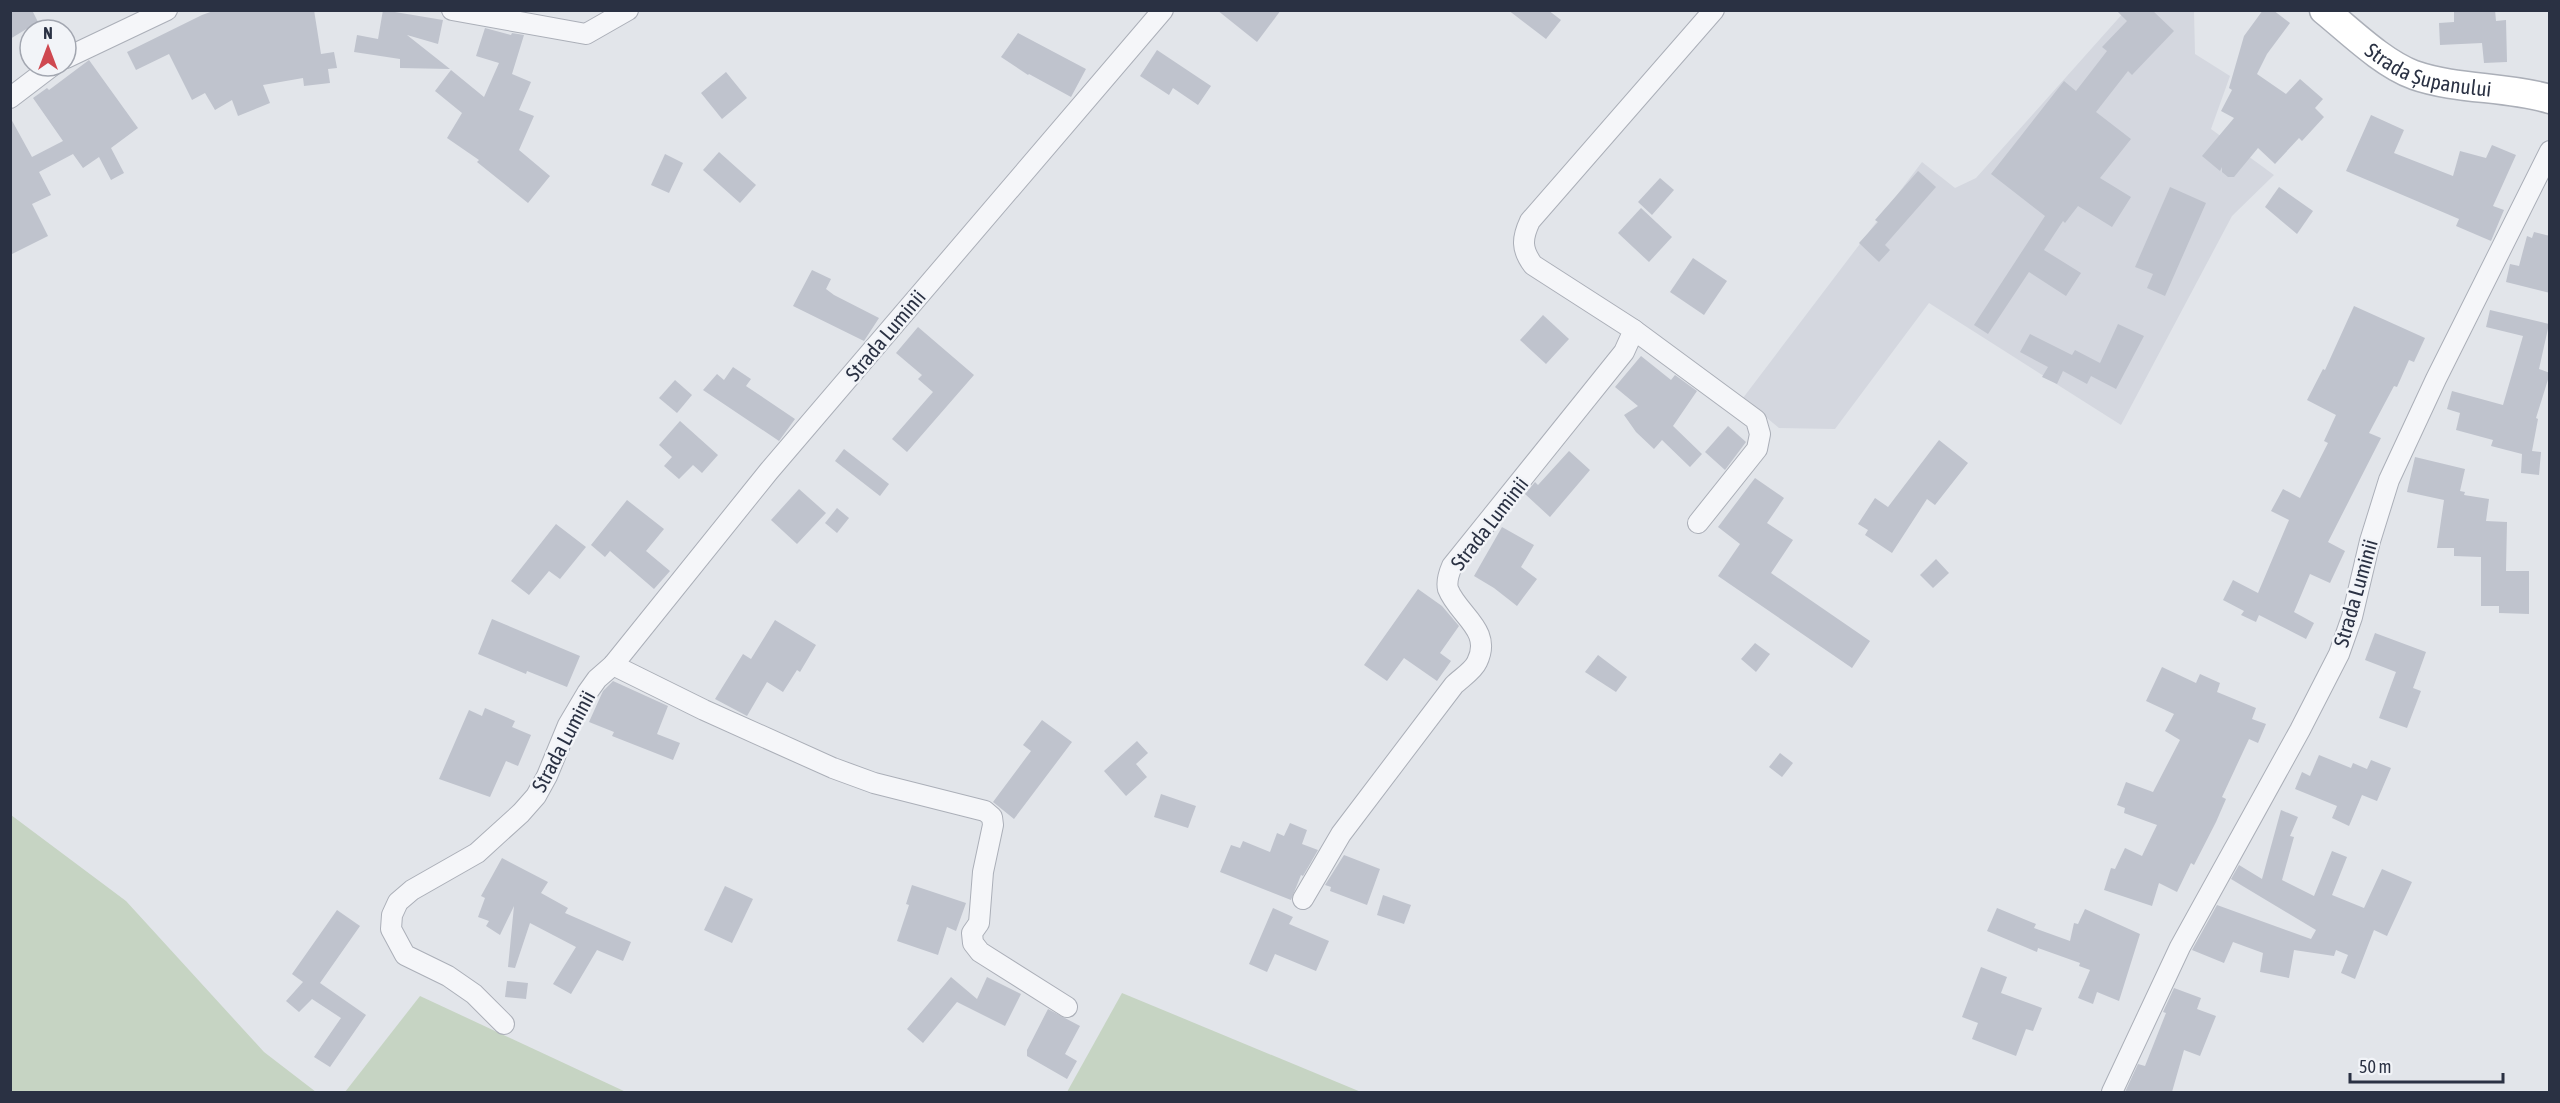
<svg xmlns="http://www.w3.org/2000/svg" width="2560" height="1103" viewBox="0 0 2560 1103" font-family="'Asap Condensed',sans-serif">
<rect width="100%" height="100%" fill="#e2e5ea"/>
<polygon fill="#d4d7df" points="2125,11 2194,11 2195,54 2230,76 2211,129 2274,175 2232,216 2121,425 1929,303 1835,429 1779,428 1743,398 1922,162 1955,188 1976,178"/>
<g fill="#c6d4c3">
<polygon points="11,815 126,901 264,1052 316,1092 11,1092"/>
<polygon points="1122,993 1361,1092 1067,1092"/>
<polygon points="420,996 626,1092 345,1092"/>
</g>
<g fill="#bfc3cd">
<polygon points="10,10 32,10 38,22 10,39"/>
<polygon points="216,10 314,10 321,54 334,52 337,68 328,69 330,83 304,86 303,78 263,85 270,103 238,116 232,100 215,110 205,93 192,100 169,54 136,70 127,52 202,15"/>
<polygon points="383,10 443,20 438,44 407,35 450,69 400,68 400,59 354,52 357,35 378,39"/>
<polygon points="1217,10 1281,10 1257,42"/>
<polygon points="1508,10 1548,10 1561,20 1546,39"/>
<polygon points="2116,10 2152,10 2174,31 2132,75 2128,71 2096,112 2131,139 2100,178 2131,197 2112,227 2078,206 2065,223 2063,221 2044,250 2081,273 2066,296 2029,272 1988,334 1974,325 2045,216 1991,174 2064,81 2076,91 2107,51 2102,47 2127,21"/>
<polygon points="2263,10 2273,10 2290,23 2267,54 2257,74 2286,94 2300,79 2323,99 2315,108 2324,117 2302,141 2299,138 2275,164 2258,148 2234,177 2228,177 2222,172 2222,167 2220,171 2202,156 2234,118 2221,111 2232,90 2229,88 2244,36"/>
<polygon points="2454,10 2495,10 2496,21 2506,20 2507,62 2484,63 2482,43 2440,45 2439,23 2454,22"/>
<polygon points="485,28 511,35 512,33 524,35 512,74 531,82 519,110 534,116 519,150 550,176 528,203 477,162 479,160 447,138 462,113 435,91 451,70 484,97 499,63 476,56"/>
<polygon points="1018,33 1086,69 1071,97 1029,74 1028,75 1001,57"/>
<polygon points="1157,50 1211,86 1198,105 1173,88 1169,95 1140,76"/>
<polygon points="89,60 138,128 111,148 124,173 111,180 99,157 83,168 73,154 39,172 51,195 32,204 48,236 10,255 10,117 32,157 63,141 33,98 47,88 49,90"/>
<polygon points="726,72 747,98 722,119 701,93"/>
<polygon points="2371,115 2404,130 2394,153 2453,176 2460,151 2486,158 2492,145 2516,155 2493,206 2504,210 2491,241 2456,226 2459,219 2346,171"/>
<polygon points="719,152 756,185 740,203 703,170"/>
<polygon points="665,154 683,163 669,193 651,185"/>
<polygon points="1918,171 1936,187 1885,245 1890,250 1879,262 1859,243 1878,222 1875,220"/>
<polygon points="1660,178 1674,190 1652,215 1638,202"/>
<polygon points="2170,187 2206,203 2165,296 2147,288 2153,274 2135,267"/>
<polygon points="2279,187 2313,211 2297,234 2265,207"/>
<polygon points="1641,208 1672,237 1649,262 1618,233"/>
<polygon points="2534,232 2550,236 2550,293 2506,282 2510,264 2519,266 2527,236 2532,238"/>
<polygon points="1693,258 1727,281 1704,315 1670,292"/>
<polygon points="812,270 831,279 826,289 834,295 879,318 864,341 793,306"/>
<polygon points="2354,306 2425,338 2414,362 2409,360 2397,387 2394,386 2369,433 2381,438 2328,542 2345,551 2330,583 2310,574 2294,612 2314,623 2306,639 2259,615 2256,622 2241,615 2244,611 2223,600 2233,580 2258,593 2289,520 2271,511 2283,489 2300,498 2328,443 2324,441 2336,415 2307,400 2323,369 2325,370"/>
<polygon points="2490,310 2549,324 2539,369 2550,373 2536,418 2538,419 2532,451 2541,452 2539,475 2521,473 2522,454 2491,446 2493,440 2456,430 2460,413 2447,409 2452,391 2503,405 2523,336 2486,327"/>
<polygon points="1543,315 1569,339 1546,364 1520,340"/>
<polygon points="2118,324 2144,336 2116,389 2091,376 2087,384 2063,371 2057,384 2042,377 2048,367 2020,352 2030,334 2072,355 2075,350 2100,363"/>
<polygon points="918,327 974,375 907,452 892,439 933,392 918,379 922,375 896,353"/>
<polygon points="1641,356 1671,380 1675,375 1697,391 1673,426 1702,454 1690,467 1662,440 1654,449 1636,432 1624,415 1638,406 1615,387"/>
<polygon points="733,367 751,379 746,386 795,419 779,441 703,390 717,374 724,380"/>
<polygon points="675,380 692,395 677,413 659,398"/>
<polygon points="680,421 718,455 702,473 693,465 679,479 664,466 672,457 659,445"/>
<polygon points="1728,426 1746,442 1725,470 1705,452"/>
<polygon points="1939,440 1968,463 1935,505 1927,499 1892,553 1865,535 1868,530 1858,524 1875,498 1888,507"/>
<polygon points="844,449 889,484 880,496 835,461"/>
<polygon points="1569,451 1590,470 1550,517 1525,494 1535,482 1538,485"/>
<polygon points="2415,457 2465,469 2460,491 2465,492 2464,495 2489,499 2486,521 2507,522 2506,571 2529,571 2529,614 2499,613 2499,606 2481,606 2481,557 2454,556 2454,548 2437,548 2444,500 2407,492"/>
<polygon points="1755,478 1784,498 1767,523 1793,540 1771,573 1870,641 1852,668 1718,576 1740,544 1718,527"/>
<polygon points="799,489 826,513 797,544 771,520"/>
<polygon points="627,500 664,529 646,551 670,571 654,589 610,551 605,557 591,545"/>
<polygon points="837,508 849,518 837,533 825,523"/>
<polygon points="556,524 586,547 560,579 549,571 529,595 511,581"/>
<polygon points="1502,527 1534,545 1521,567 1537,579 1517,606 1494,588 1474,576"/>
<polygon points="1936,559 1949,573 1933,588 1920,575"/>
<polygon points="1418,589 1442,606 1459,626 1440,653 1451,661 1437,681 1404,658 1387,681 1364,665"/>
<polygon points="492,619 580,656 567,687 527,671 526,674 478,654"/>
<polygon points="775,620 816,645 800,672 797,670 783,692 767,682 747,716 715,699 743,654 751,659"/>
<polygon points="2375,633 2426,652 2413,688 2421,691 2407,728 2379,718 2396,672 2365,660"/>
<polygon points="1755,643 1770,654 1756,672 1741,659"/>
<polygon points="1598,655 1627,677 1616,692 1585,672"/>
<polygon points="2162,667 2196,683 2200,674 2220,683 2217,692 2256,708 2252,719 2266,724 2258,743 2249,739 2222,797 2226,799 2216,822 2194,865 2191,863 2177,892 2159,883 2152,906 2104,890 2111,868 2115,869 2125,848 2142,856 2157,825 2124,813 2125,808 2117,805 2126,782 2153,792 2180,740 2165,731 2174,714 2146,701"/>
<polygon points="613,681 668,706 657,734 680,743 673,760 612,736 614,732 589,722 603,691"/>
<polygon points="485,708 515,721 512,727 531,735 518,766 506,761 490,797 439,779 469,710 482,716"/>
<polygon points="1042,720 1072,742 1014,819 993,802 1031,751 1023,745"/>
<polygon points="1137,741 1148,753 1136,764 1147,777 1126,796 1104,771"/>
<polygon points="1780,753 1793,763 1782,777 1769,767"/>
<polygon points="2319,755 2351,768 2353,763 2367,769 2371,760 2391,768 2377,801 2362,795 2349,826 2332,818 2337,806 2295,789 2302,772 2310,776"/>
<polygon points="1161,794 1196,806 1188,828 1154,817"/>
<polygon points="2281,810 2298,817 2290,836 2294,837 2282,880 2314,896 2332,851 2347,857 2332,895 2364,908 2382,869 2412,882 2387,936 2374,930 2355,979 2341,973 2348,955 2336,950 2334,956 2294,950 2289,978 2260,972 2263,953 2233,942 2224,963 2192,950 2217,905 2311,939 2316,930 2231,879 2239,865 2262,879"/>
<polygon points="1290,823 1307,830 1302,844 1318,850 1303,876 1301,875 1291,900 1220,872 1231,845 1240,848 1243,841 1270,852 1277,833 1284,836"/>
<polygon points="1344,855 1380,869 1367,905 1330,891 1331,887 1325,885"/>
<polygon points="502,858 548,882 541,893 568,908 565,913 631,942 623,961 597,950 571,994 553,984 576,947 530,923 515,968 508,967 514,906 500,935 486,926 489,921 478,917 485,898 481,896"/>
<polygon points="912,885 966,903 956,931 947,927 938,955 897,941 909,905 906,904"/>
<polygon points="725,886 753,899 732,943 704,930"/>
<polygon points="1383,895 1411,905 1404,924 1377,915"/>
<polygon points="1273,908 1293,917 1289,924 1329,941 1316,971 1275,954 1267,972 1249,964"/>
<polygon points="1997,908 2036,924 2034,928 2070,941 2074,923 2078,924 2085,909 2140,934 2119,1001 2097,992 2093,1004 2078,998 2090,970 2079,966 2080,963 2038,948 2037,952 1987,931"/>
<polygon points="337,910 360,926 320,983 366,1015 330,1067 314,1057 341,1018 312,999 299,1012 286,1001 303,982 292,974"/>
<polygon points="1981,967 2007,977 2001,993 2042,1008 2033,1031 2026,1029 2016,1056 1972,1039 1978,1023 1962,1017"/>
<polygon points="951,977 977,999 987,977 1021,994 1005,1026 957,1002 923,1043 907,1029"/>
<polygon points="507,981 528,983 526,999 505,997"/>
<polygon points="2174,988 2201,998 2197,1009 2216,1016 2200,1056 2184,1050 2172,1092 2125,1092 2138,1064 2145,1066 2166,1013 2163,1012"/>
<polygon points="1048,1009 1080,1026 1065,1054 1077,1061 1067,1079 1027,1056 1027,1050"/>
</g>
<g fill="none" stroke-linecap="round" stroke-linejoin="round">
<g stroke="#abafb8" stroke-width="22">
<g id="street">
<polyline points="452,10 586,34 628,10"/>
<polyline points="66,58 167,10"/>
<polyline points="10,98 52,66"/>
<polyline points="1634,330 1756,420 1760,434 1757,449 1698,523"/>
<polyline points="613,665 704,710 833,768 874,783 985,811 992,817 993,825 983,872 979,923 972,933 973,943 980,952 1067,1007"/>
<path d="M1303,899L1341,834L1454,685C1461,678 1473,671 1477,662C1493,630 1458,615 1448,589C1446,581 1449,573 1452,566L1624,352L1634,330L1533,265C1521,249 1522,238 1530,221L1714,10"/>
<polyline points="504,1024 474,994 448,976 405,955 391,929 392,915 398,902 412,890 477,853 521,813 536,796 547,776 568,725 587,693 597,679 613,665 769,471 1163,10"/>
<polyline points="2112,1092 2180,947 2300,730 2339,654 2352,617 2370,541 2389,480 2436,379 2550,151"/>
</g>
</g>
<g stroke="#abafb8" stroke-width="31">
<g id="secondary">
<path id="s1" d="M2324,10C2350,31 2382,63 2414,75C2457,90 2505,86 2550,99"/>
</g>
</g>
<use href="#street" stroke="#f5f6f9" stroke-width="20"/>
<use href="#secondary" stroke="#fff" stroke-width="28"/>
</g>
<g text-anchor="middle" dominant-baseline="central" stroke-width="5" stroke-linejoin="round" paint-order="stroke">
<g font-size="21" fill="#2a3143" stroke="#f2f4f8">
<text stroke="none"><textPath href="#s1" startOffset="124">Strada Șupanului</textPath></text>
<text transform="translate(885 335) rotate(-50)">Strada Luminii</text>
<text transform="translate(1489 523) rotate(-52)">Strada Luminii</text>
<text transform="translate(2355 593) rotate(-74)">Strada Luminii</text>
<text transform="translate(563 741) rotate(-62)">Strada Luminii</text>
</g>
</g>
<rect width="2560" height="1103" fill="none" stroke="#2a3143" stroke-width="24"/>
<g transform="translate(48 48)"><circle r="28" fill="#f2f4f8" stroke="#a2a6b0" stroke-width="1.5"/>
<path d="M0-4.5L10 22L0 15L-10 22Z" fill="#cf4850"/>
<text y="-9" font-size="16" font-weight="bold" text-anchor="middle" fill="#2a3143">N</text>
</g>
<path d="M2350 1073v9h153v-9" fill="none" stroke="#2a3143" stroke-width="3"/>
<text x="2359" y="1073" font-size="18" fill="#2a3143" stroke="#f2f4f8" stroke-width="4.5" paint-order="stroke">50 m</text>
</svg>
